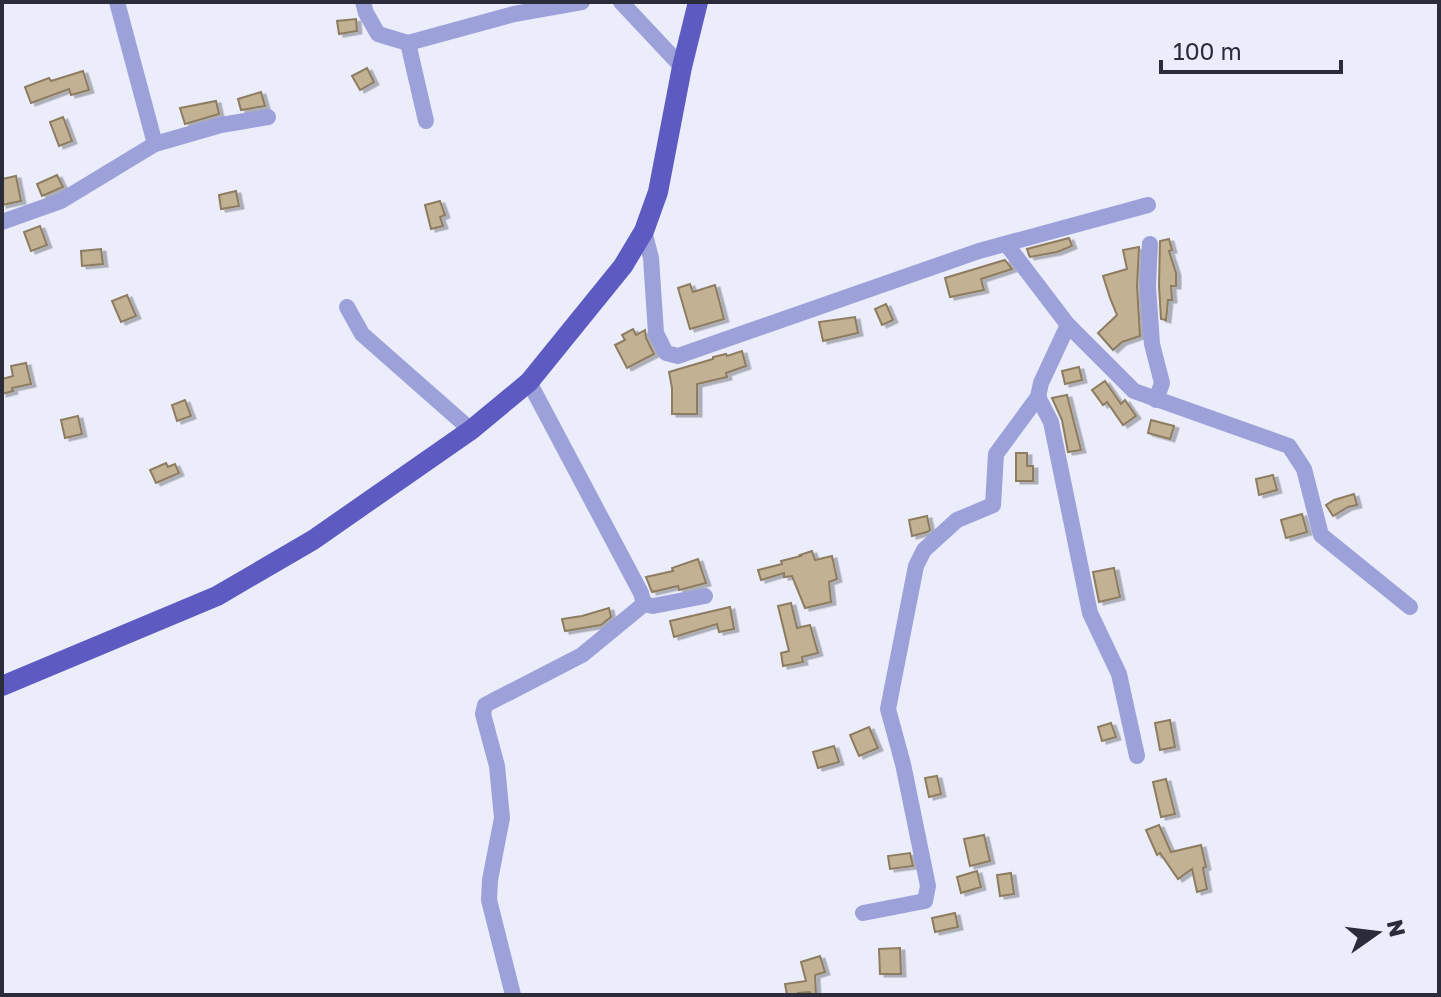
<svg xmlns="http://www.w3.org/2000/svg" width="1441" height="997" viewBox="0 0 1441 997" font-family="'Golos Text',sans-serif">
<defs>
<filter id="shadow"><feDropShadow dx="4.5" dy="2.5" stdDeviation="0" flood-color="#0004"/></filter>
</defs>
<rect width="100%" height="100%" fill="#ebedfa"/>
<g fill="#c3b194" stroke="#8d7c60" stroke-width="2" filter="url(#shadow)">
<polygon points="356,19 357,31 339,34 337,21"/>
<polygon points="367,68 374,82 360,90 352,76"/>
<polygon points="83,71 89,90 71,95 69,89 31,103 25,87 49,78 51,81"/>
<polygon points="261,92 265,106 241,110 238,99"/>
<polygon points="216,101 219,114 185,124 180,108"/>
<polygon points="63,117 72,141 59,146 50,122"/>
<polygon points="57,175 63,187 42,196 37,184"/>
<polygon points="16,176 21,201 2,205 2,179"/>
<polygon points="236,191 239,206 221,209 219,195"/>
<polygon points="440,201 445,215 440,217 443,226 431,229 425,205"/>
<polygon points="40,226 47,245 31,251 24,232"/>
<polygon points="1069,238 1072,246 1057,252 1030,257 1029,255 1027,249"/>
<polygon points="1169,239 1172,250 1169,251 1176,273 1176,286 1171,286 1172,300 1168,300 1166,320 1161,319 1159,286 1160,241"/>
<polygon points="1139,247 1137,286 1140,336 1122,342 1113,350 1098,333 1117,315 1110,298 1103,276 1127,269 1123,250"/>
<polygon points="101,249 103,264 82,266 81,251"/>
<polygon points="1005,260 1012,269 981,279 984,290 950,297 945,278"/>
<polygon points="690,284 693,292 715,285 724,319 690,329 678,288"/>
<polygon points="127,295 136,316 121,322 112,301"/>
<polygon points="886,304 893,320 882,325 875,309"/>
<polygon points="855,317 858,333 823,341 819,322"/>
<polygon points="633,329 636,335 645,330 646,338 654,354 627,368 615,345 625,340 622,335"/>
<polygon points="742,351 746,366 726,373 727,377 697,384 697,414 672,414 672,388 669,372 713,359 713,357 726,354 727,356"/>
<polygon points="26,363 31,384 12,388 13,391 2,394 2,379 13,376 11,366"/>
<polygon points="1079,367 1082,380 1065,384 1062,371"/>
<polygon points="1105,381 1121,404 1125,400 1136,416 1123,425 1107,402 1103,405 1092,390"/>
<polygon points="1067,395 1081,450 1068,452 1062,420 1052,398"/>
<polygon points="185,400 191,416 177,421 172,405"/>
<polygon points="78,416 82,434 65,438 61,420"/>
<polygon points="1151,420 1174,426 1170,439 1148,433"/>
<polygon points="1016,453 1027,453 1027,466 1033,466 1033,481 1016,481"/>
<polygon points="166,463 168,467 175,464 179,473 156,483 150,470"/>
<polygon points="1273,475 1277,490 1259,495 1256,479"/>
<polygon points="1354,494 1357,505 1348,507 1333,516 1326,505 1334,500"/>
<polygon points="1302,514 1307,532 1286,538 1281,520"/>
<polygon points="927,516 930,530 927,532 912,536 909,520"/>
<polygon points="812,551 815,560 832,556 837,579 829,582 831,602 805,608 792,576 784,577 784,573 761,580 758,570 782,564 781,561 801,556 800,555"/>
<polygon points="698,559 706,583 679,590 678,586 652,592 646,577 673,571 672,568"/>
<polygon points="1114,568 1120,597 1099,602 1093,572"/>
<polygon points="791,603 797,628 810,625 818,653 802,657 803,662 783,666 781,653 789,651 778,606"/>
<polygon points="730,607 734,629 719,632 717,624 674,637 670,621"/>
<polygon points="609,608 611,617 601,625 565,631 562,619 582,616"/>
<polygon points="1170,720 1175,747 1160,750 1155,723"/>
<polygon points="1111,723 1116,737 1102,741 1098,727"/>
<polygon points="869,727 878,748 859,756 850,735"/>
<polygon points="834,746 839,762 818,768 813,752"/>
<polygon points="937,776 941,794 929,797 925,778"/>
<polygon points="1166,779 1175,814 1161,817 1153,782"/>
<polygon points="1159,825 1171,852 1201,845 1206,867 1203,868 1207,889 1197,892 1192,869 1178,879 1160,853 1157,855 1146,830"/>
<polygon points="984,835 990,861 970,866 964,839"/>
<polygon points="910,853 913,866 890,869 888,856"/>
<polygon points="977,871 981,887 961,893 957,877"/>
<polygon points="1011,873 1014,894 1000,896 997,875"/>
<polygon points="955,913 958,927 935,932 932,918"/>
<polygon points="900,948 901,974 880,974 879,949"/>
<polygon points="820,956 825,972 815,975 816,995 811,995 810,992 798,993 798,995 787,995 785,984 806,981 801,962"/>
</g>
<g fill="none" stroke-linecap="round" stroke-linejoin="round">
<g stroke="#9ca1da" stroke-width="16">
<polyline points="117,2 155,144"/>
<polyline points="363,2 366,13 378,34 408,43 514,14 582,2"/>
<polyline points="621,2 682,67"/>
<polyline points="408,43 426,121"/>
<polyline points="2,222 61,201 155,144 221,125 268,117"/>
<polyline points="644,231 651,258 656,333 666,353 678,356 979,251 1148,205"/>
<polyline points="1150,244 1148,286 1152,344 1162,383 1156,400"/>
<polyline points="1007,245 1068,325 1134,391 1289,446 1304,469 1321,535 1410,607"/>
<polyline points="347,307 362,334 471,430"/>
<polyline points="529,382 641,593 644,604"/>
<polyline points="1038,397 1051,422 1090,613 1119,674 1137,756"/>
<polyline points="863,913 925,901 928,886 903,764 888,709 916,566 924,550 957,520 993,505 996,454 1038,397 1041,383 1068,325"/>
<polyline points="513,995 489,900 490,880 502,818 497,766 483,714 485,705 582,655 644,604 653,606 705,596"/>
</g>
<polyline stroke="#5d5bc2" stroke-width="20" points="2,686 217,596 313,540 471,430 529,382 623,266 644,231 658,192 682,67 698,2"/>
</g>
<rect width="1441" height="997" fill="none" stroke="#2b2c39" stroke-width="8"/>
<g transform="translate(1377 933) rotate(76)" stroke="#ebedfa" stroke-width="6" paint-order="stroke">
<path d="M0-6L14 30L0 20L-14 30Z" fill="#2b2c39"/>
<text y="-12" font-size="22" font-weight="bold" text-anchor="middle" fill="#2b2c39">N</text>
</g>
<path d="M1161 60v12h180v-12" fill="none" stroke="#2b2c39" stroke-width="4"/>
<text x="1173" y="60" font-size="24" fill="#2b2c39" stroke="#ebedfa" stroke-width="6" paint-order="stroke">100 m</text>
</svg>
